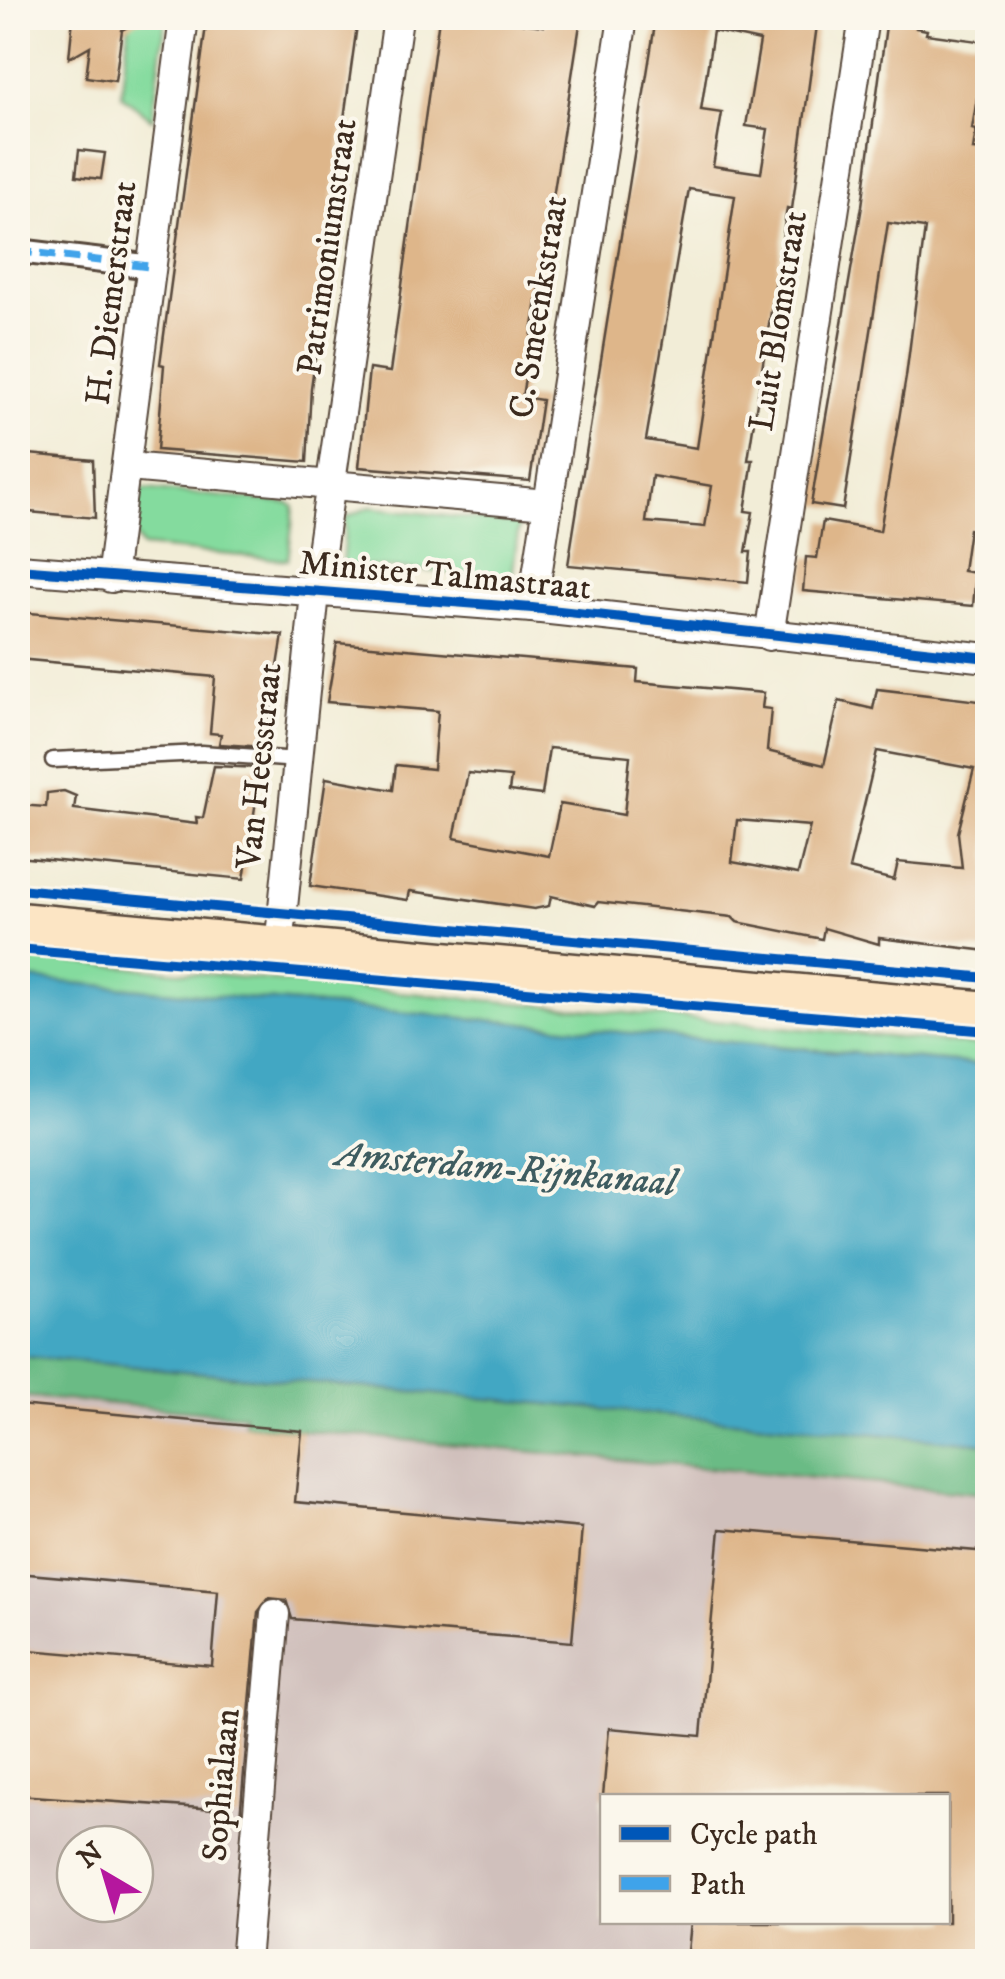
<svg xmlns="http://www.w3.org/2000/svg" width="1005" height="1979" viewBox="0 0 1005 1979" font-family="'IM FELL DW Pica',serif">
<rect width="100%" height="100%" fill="#fbf7ec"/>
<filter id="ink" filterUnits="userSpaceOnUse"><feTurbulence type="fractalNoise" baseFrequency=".01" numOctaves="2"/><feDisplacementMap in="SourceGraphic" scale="20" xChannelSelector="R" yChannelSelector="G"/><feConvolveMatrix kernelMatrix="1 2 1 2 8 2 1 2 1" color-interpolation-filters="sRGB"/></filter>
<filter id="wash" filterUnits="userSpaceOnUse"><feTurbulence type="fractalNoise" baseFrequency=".0048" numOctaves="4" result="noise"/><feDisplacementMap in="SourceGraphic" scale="40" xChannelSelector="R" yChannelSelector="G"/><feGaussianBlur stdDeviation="2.25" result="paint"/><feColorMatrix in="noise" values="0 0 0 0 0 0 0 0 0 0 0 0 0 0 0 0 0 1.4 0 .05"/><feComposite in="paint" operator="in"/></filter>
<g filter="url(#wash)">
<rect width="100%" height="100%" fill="#f2edd7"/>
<path fill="#d0c0bc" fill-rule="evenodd" d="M18,1396L245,1416V1425L987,1494V1961H18ZM602,1796H948V1922H602ZM75,1844H135V1904H75Z"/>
<g fill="#84db9e" stroke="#60825e" stroke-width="2.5">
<polygon points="130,18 166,18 152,119 121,95"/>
<polygon points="135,488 289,503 294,507 288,560 142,547 130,528"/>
<polygon points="370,507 519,524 512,578 342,564 346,517"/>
<polygon points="18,957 987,1046 987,1065 18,978"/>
</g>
<polygon fill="#6bbb85" stroke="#537252" stroke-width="2.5" points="18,1356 987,1444 987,1494 244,1425 244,1415 18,1396"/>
<polygon fill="#43a7c3" stroke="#3f6870" stroke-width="2.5" points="18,978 987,1065 987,1444 18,1356"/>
<g id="blocks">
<g fill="#deb68a" fill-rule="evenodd">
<polygon points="73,18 145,18 122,30 115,81 86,77 90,46 69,58"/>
<polygon points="207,18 358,18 326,248 330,248 311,388 307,462 157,450 164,365 160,364"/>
<polygon points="439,18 487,18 544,26 546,18 581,18 522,397 542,400 530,481 359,467 369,369 390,372"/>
<path d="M656,18H818L792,209L787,208L748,460H753L745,511L753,512L746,552H751L748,582L568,565ZM713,31L760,41L746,126L768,129L761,173L713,166L722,113L701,110ZM689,189L735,196L697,448L646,440ZM652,476L712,486L705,527L646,522Z"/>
<polygon points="887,18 918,18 916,28 927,30 926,34 986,42 972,129 976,130 973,150 988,151 988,476 979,530 969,529 963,571 976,573 973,606 803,591 806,557 817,558 823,521 880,531 906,377 925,228 888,223 843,509 811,504 862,206"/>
<polygon points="79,150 105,153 101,179 76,176"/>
<polygon points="18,453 93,460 95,518 18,511"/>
<polygon points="18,612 283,635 265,747 219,744 221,734 210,733 215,677 18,659"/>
<path d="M337,643L638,669L637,682L764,693L762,708L771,709L767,751L824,765L839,701L873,709L877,689L988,702V951L879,938V944L824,928L822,939L737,922L732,917L598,902L595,906L551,896L549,906L534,909L410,891L408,900L310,886L326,778L393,790L396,765L433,769L438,711L327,702ZM549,748L630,756L624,815L560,804L549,856L454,838L468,773L511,777L509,791L542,795ZM877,751L974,769L958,833L962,868L898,862L894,880L849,869ZM737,820L810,826L798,874L732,862Z"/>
<polygon points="214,766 261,768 244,879 18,857 18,805 46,807 47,793 64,791 76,796 74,809 197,824 196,817 203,818"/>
<polygon points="18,1405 302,1431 295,1502 582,1528 572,1642 292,1619 286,1600 269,1598 258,1612 240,1818 215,1816 215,1809 18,1795 18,1649 212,1666 218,1591 18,1573"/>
<polygon points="720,1529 988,1552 988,1962 687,1962 691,1922 948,1922 948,1796 603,1796 609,1728 701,1736"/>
</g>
</g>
</g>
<g filter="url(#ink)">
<use href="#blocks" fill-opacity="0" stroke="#56473a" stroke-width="2.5"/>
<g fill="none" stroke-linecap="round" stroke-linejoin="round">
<g stroke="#56473a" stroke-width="19">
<polyline id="service" points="53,760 202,753 298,760"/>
</g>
<g stroke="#56473a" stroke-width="28">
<polyline id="pedestrian" points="18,251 153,267"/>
</g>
<g stroke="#56473a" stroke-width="32">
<g id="minor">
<polyline points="128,467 547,504"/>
<polyline points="18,569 532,608 988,658"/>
<polyline points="111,578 184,18"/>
<polyline points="532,608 623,18"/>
<polyline points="769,636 864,18"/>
<polyline points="279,947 315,593 398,18"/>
<polyline points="245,1962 275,1614"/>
</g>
</g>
<g stroke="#56473a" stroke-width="45">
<polyline id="secondary" points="18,923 988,1012"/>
</g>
<use href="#service" stroke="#fff" stroke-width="14"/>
<use href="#pedestrian" stroke="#fff" stroke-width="22"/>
<use href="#minor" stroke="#fff" stroke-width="28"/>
<use href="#secondary" stroke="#fce5c4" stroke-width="40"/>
<polyline stroke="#3fa3ea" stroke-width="8" stroke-dasharray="15 8" stroke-linecap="butt" points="18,251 153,267"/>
<g stroke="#fbf7ec" stroke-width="16">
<g id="cycleway">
<polyline points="18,569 532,608 988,658"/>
<polyline points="18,889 988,978"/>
<polyline points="18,949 988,1031"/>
</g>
</g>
<use href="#cycleway" stroke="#0057b8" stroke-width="10"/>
</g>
</g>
<g text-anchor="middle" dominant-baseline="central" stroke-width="8" stroke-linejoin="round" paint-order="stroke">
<g font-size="35" fill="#3b2a1e" stroke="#fbf7ec">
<text transform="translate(328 247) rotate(-82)">Patrimoniumstraat</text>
<text transform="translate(112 293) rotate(-83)">H. Diemerstraat</text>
<text transform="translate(539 307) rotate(-81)">C. Smeenkstraat</text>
<text transform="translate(779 321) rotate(-81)">Luit Blomstraat</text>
<text transform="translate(445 576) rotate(5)">Minister Talmastraat</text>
<text transform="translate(260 766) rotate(-84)">Van Heesstraat</text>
<text transform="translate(222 1785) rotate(-85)">Sophialaan</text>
</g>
<g font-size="38" font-style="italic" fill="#3e5c60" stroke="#fbf7ec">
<text transform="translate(506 1169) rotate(5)">Amsterdam-Rijnkanaal</text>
</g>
</g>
<rect width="1005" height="1979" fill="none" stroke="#fbf7ec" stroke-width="60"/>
<rect x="600" y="1794" width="350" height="130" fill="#fbf7ec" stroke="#aea59a" stroke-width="2.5"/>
<rect x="620" y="1826" width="50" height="15" fill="#0057b8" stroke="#aea59a" stroke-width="2.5"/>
<text x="690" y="1844" font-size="30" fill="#3b2a1e">Cycle path</text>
<rect x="620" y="1876" width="50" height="15" fill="#3fa3ea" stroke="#aea59a" stroke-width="2.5"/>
<text x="690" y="1894" font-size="30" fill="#3b2a1e">Path</text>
<g transform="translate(105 1874) rotate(322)"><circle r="48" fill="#fbf7ec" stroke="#aea59a" stroke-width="2.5"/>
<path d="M0-8L18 38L0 25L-18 38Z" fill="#b5179e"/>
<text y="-15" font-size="28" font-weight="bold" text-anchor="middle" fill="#3b2a1e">N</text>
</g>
</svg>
